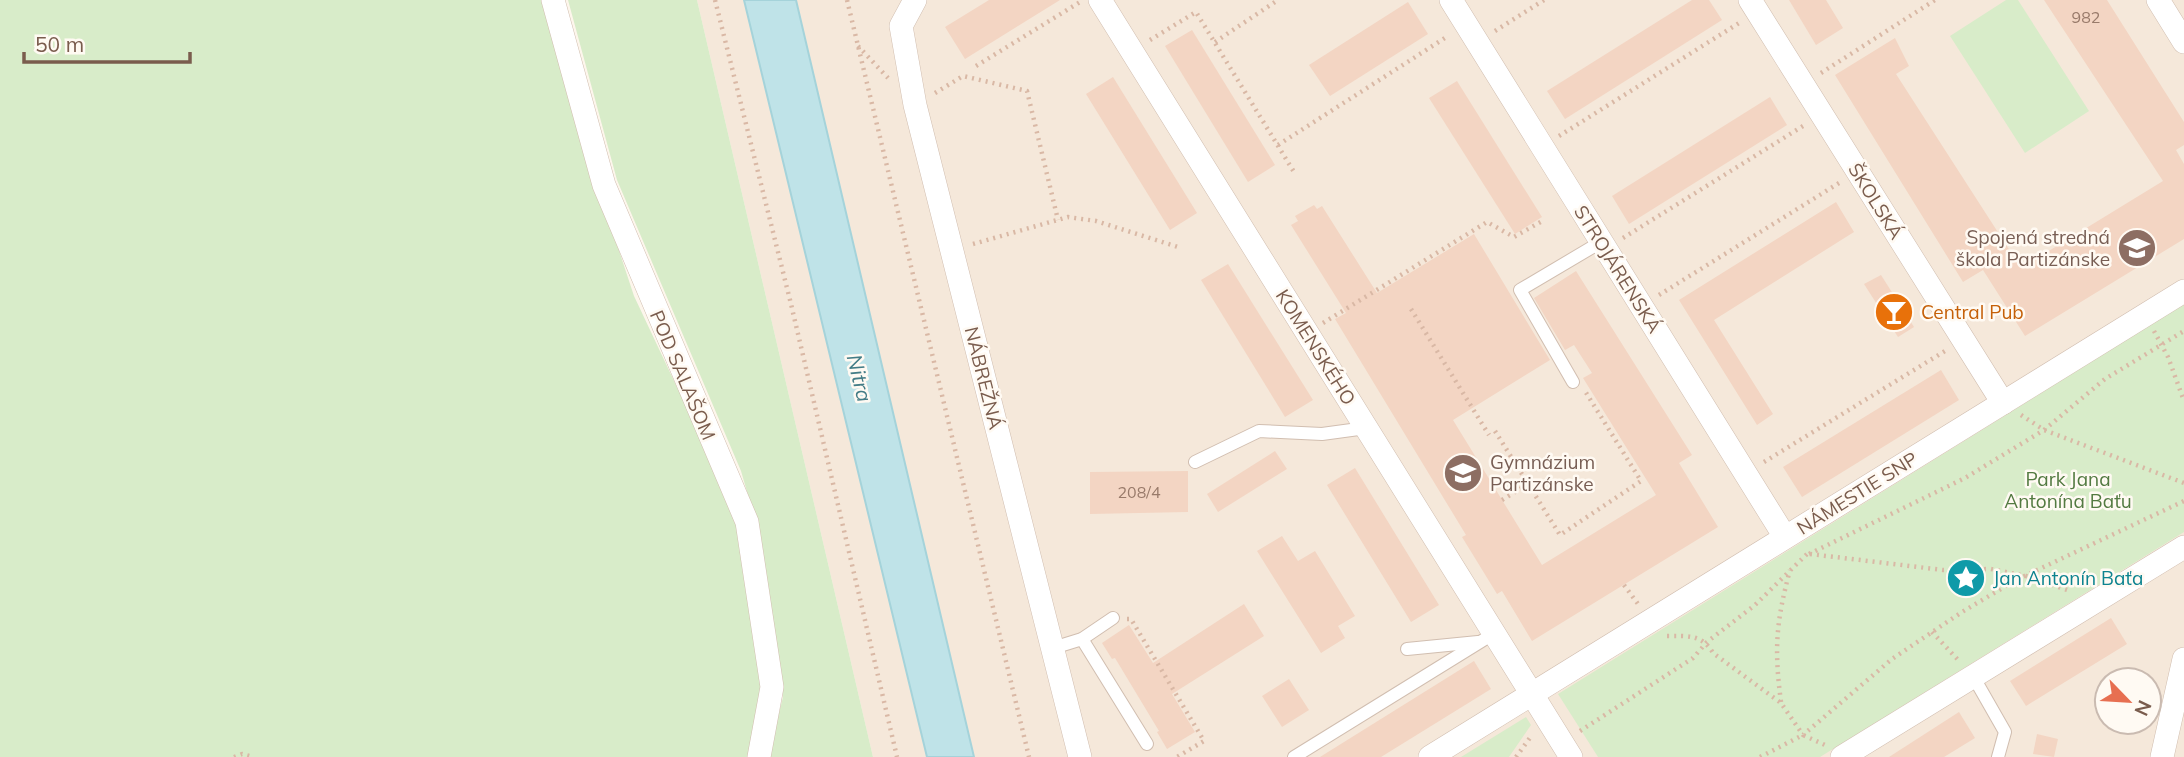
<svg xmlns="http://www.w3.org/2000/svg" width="2184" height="757" viewBox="0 0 2184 757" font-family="Mulish,sans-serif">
<rect width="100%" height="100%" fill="#fdf6ec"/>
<path fill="#f5e8da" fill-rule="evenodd" d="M697,0H2184V757H873ZM2107,680H2149V722H2107Z"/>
<g fill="#d8ecc9">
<polygon points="0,0 544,0 598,187 634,296 734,508 765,686 752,757 0,757"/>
<polygon points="568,0 697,0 873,757 768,757 783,697 757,526 741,471 617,180"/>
<polygon points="2006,0 2018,0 2089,111 2025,153 1950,36"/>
<polygon points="2184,304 2184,532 1820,757 1598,757 1558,694"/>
<polygon points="1526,717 1531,725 1509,757 1461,757"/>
</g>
<polygon fill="#bfe3e8" stroke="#a5d3da" stroke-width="2" points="744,0 796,0 974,757 927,757"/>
<g fill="#f3d5c3">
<polygon points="989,0 1060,0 965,59 945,27"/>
<polygon points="1692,0 1709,0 1722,20 1565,119 1547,91"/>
<polygon points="1789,0 1826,0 1843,28 1816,45"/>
<polygon points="2044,0 2107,0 2184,122 2184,145 2176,150 2184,164 2184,239 2025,336 1983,270 1963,282 1835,75 1895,38 1909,66 1896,74 2021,268 2163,181"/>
<polygon points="1408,2 1428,34 1330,96 1309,65"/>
<polygon points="1192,30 1275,165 1248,182 1165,46"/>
<polygon points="1113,77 1197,213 1170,230 1086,94"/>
<polygon points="1457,81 1542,217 1515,234 1429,98"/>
<polygon points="1770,97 1787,125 1629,224 1612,196"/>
<polygon points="1836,202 1854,232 1714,320 1773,414 1757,425 1679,300"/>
<polygon points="1314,205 1317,209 1322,206 1377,293 1474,234 1550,360 1453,420 1542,565 1656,495 1583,378 1592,373 1574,345 1565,350 1534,298 1576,271 1692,455 1679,463 1718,527 1532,641 1502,591 1497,594 1462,537 1466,535 1335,319 1346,313 1291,225 1298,221 1295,216"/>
<polygon points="1228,264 1313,400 1285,417 1201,280"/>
<polygon points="1881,275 1914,327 1898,337 1864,284"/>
<polygon points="1941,370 1959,400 1802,497 1783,467"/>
<polygon points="1275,451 1287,469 1218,512 1207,494"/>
<polygon points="1355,468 1439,605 1411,622 1327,485"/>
<polygon points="1188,471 1188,512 1090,514 1090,472"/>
<polygon points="1282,536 1298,561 1315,551 1355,616 1338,626 1345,638 1321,653 1257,551"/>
<polygon points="1244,604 1264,636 1172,694 1195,732 1167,749 1157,732 1159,731 1115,658 1112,659 1102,643 1129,625 1153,663"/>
<polygon points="2111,618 2127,644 2026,706 2010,681"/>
<polygon points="1474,661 1491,689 1381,757 1320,757"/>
<polygon points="1289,679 1309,710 1282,727 1262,696"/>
<polygon points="1959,712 1975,738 1944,757 1889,757"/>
<polygon points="2037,734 2058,739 2054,757 2033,754"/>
</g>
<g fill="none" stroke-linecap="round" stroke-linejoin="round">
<g stroke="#d1beb0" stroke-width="14">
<g id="service">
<polyline points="1573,382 1520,290 1601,242"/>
<polyline points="1195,462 1259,431 1322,434 1366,428"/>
<polyline points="1082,639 1147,744"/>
<polyline points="1053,648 1082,639 1113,618"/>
<polyline points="1407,649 1478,642"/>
<polyline points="1973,676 2005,732 1998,757"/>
<polyline points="1294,757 1493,634"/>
</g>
</g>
<g stroke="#d1beb0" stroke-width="24">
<g id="minor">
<polyline points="553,0 604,185 747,522 772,687 759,757"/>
<polyline points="915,0 901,26 915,105 1080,757"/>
<polyline points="1100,0 1571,757"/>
<polyline points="1451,0 1785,537"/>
<polyline points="1750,0 2003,403"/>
<polyline points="2158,0 2184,42"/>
<polyline points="1430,757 2184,291"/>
<polyline points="1842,757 2184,547"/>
<polyline points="2162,757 2184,659"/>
</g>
</g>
<g stroke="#d9b8a5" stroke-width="4.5" stroke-dasharray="2 5" stroke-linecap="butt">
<polyline points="715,0 791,304 897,757"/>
<polyline points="847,0 1029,757"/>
<polyline points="1495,31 1544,0"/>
<polyline points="1150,40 1196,12 1294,172"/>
<polyline points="1215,42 1278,0"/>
<polyline points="858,46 888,78"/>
<polyline points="976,66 1080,2"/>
<polyline points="1821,73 1935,0"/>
<polyline points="935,93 963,76 1027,91 1058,220"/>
<polyline points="1559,136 1739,23"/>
<polyline points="1278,145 1448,36"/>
<polyline points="1623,238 1803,126"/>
<polyline points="973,244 1068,217 1096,221 1178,247"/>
<polyline points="1659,295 1839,183"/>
<polyline points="1411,309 1489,435"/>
<polyline points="1323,323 1487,222 1514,237 1544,220"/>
<polyline points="2154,331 2168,357 2184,401"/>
<polyline points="2021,415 2044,430 2184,483"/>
<polyline points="1495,431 1560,535 1641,481 1585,391"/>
<polyline points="1764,462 1945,351"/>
<polyline points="1502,500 1528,484"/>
<polyline points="1809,554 1965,478 2044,430 2105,379 2184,331"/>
<polyline points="1810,554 1943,570 1991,569 2026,576 2070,591"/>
<polyline points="1624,585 1638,604"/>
<polyline points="1127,619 1131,619 1204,741 1177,757"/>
<polyline points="1932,632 1960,662"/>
<path d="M1667,636C1687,636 1702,634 1713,653L1781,703L1803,735L1892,659L1962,612L2016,580L2184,501"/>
<path d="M1781,702C1774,649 1776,622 1790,570"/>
<polyline points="1580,731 1693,658 1707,642 1755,605 1808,553"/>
<polyline points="234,757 242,754 253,757"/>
<polyline points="1516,757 1532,735"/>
<polyline points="1760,757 1803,735 1825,745"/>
</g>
<use href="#service" stroke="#fff" stroke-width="12"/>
<use href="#minor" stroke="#fff" stroke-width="23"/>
</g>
<defs>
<g id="university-disc" transform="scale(2.0125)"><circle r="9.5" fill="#8d6e63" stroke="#fffaf3"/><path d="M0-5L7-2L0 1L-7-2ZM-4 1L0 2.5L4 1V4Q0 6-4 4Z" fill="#fff"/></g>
<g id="bar-disc" transform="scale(2.0125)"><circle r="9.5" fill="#e8710a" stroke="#fffaf3"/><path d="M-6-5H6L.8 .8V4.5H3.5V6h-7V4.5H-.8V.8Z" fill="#fff"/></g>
<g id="sight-disc" transform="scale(2.0125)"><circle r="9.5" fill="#0f9aa8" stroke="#fffaf3"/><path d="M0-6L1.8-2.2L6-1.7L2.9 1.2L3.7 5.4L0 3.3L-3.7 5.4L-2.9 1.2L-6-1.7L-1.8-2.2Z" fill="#fff"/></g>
</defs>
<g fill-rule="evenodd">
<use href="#university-disc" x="2137" y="248"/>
<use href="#bar-disc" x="1894" y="312"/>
<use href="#university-disc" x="1463" y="473"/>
<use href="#sight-disc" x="1966" y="578"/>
</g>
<g text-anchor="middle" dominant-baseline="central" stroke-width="5" stroke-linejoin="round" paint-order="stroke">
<g font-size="16" fill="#987a6a">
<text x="2086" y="17">982</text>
<text x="1139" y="492">208/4</text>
</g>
<g font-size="19" fill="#7a5c4d" stroke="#fffaf3">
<text transform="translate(1876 201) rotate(58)">ŠKOLSKÁ</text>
<text transform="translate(1618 269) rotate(58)">STROJÁRENSKÁ</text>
<text transform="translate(1316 347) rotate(58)">KOMENSKÉHO</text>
<text transform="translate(683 375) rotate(67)">POD SALAŠOM</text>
<text transform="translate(984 378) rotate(76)">NÁBREŽNÁ</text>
<text transform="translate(1857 493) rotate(-32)">NÁMESTIE SNP</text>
</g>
<g font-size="19" fill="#785e54" stroke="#fffaf3" text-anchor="end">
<text x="2110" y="237">Spojená stredná<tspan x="2110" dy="22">škola Partizánske</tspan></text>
<text x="1490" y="462" text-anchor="start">Gymnázium<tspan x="1490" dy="22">Partizánske</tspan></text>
</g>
<g font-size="19" fill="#c56008" stroke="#fffaf3" text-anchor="start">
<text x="1921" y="312">Central Pub</text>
</g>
<g font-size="19" fill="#537a41" stroke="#fffaf3">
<text x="2068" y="479">Park Jana<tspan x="2068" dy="22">Antonína Baťu</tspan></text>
</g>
<g font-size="19" fill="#0d838f" stroke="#fffaf3" text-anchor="start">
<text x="1993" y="578">Jan Antonín Baťa</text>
</g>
<g font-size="21" font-style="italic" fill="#437c86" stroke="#fffaf3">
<text transform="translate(860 378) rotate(76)">Nitra</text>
</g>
</g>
<g transform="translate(2128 701) rotate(115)"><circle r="33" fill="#fffaf3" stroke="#cabbb1" stroke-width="2"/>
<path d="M0-5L12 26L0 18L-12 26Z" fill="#e76f51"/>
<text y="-10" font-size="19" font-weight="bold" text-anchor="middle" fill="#7a5c4d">N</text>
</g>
<path d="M24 52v10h166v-10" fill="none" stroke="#7a5c4d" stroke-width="3.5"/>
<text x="35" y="52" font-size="21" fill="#7a5c4d" stroke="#fffaf3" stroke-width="5" paint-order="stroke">50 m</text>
</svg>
